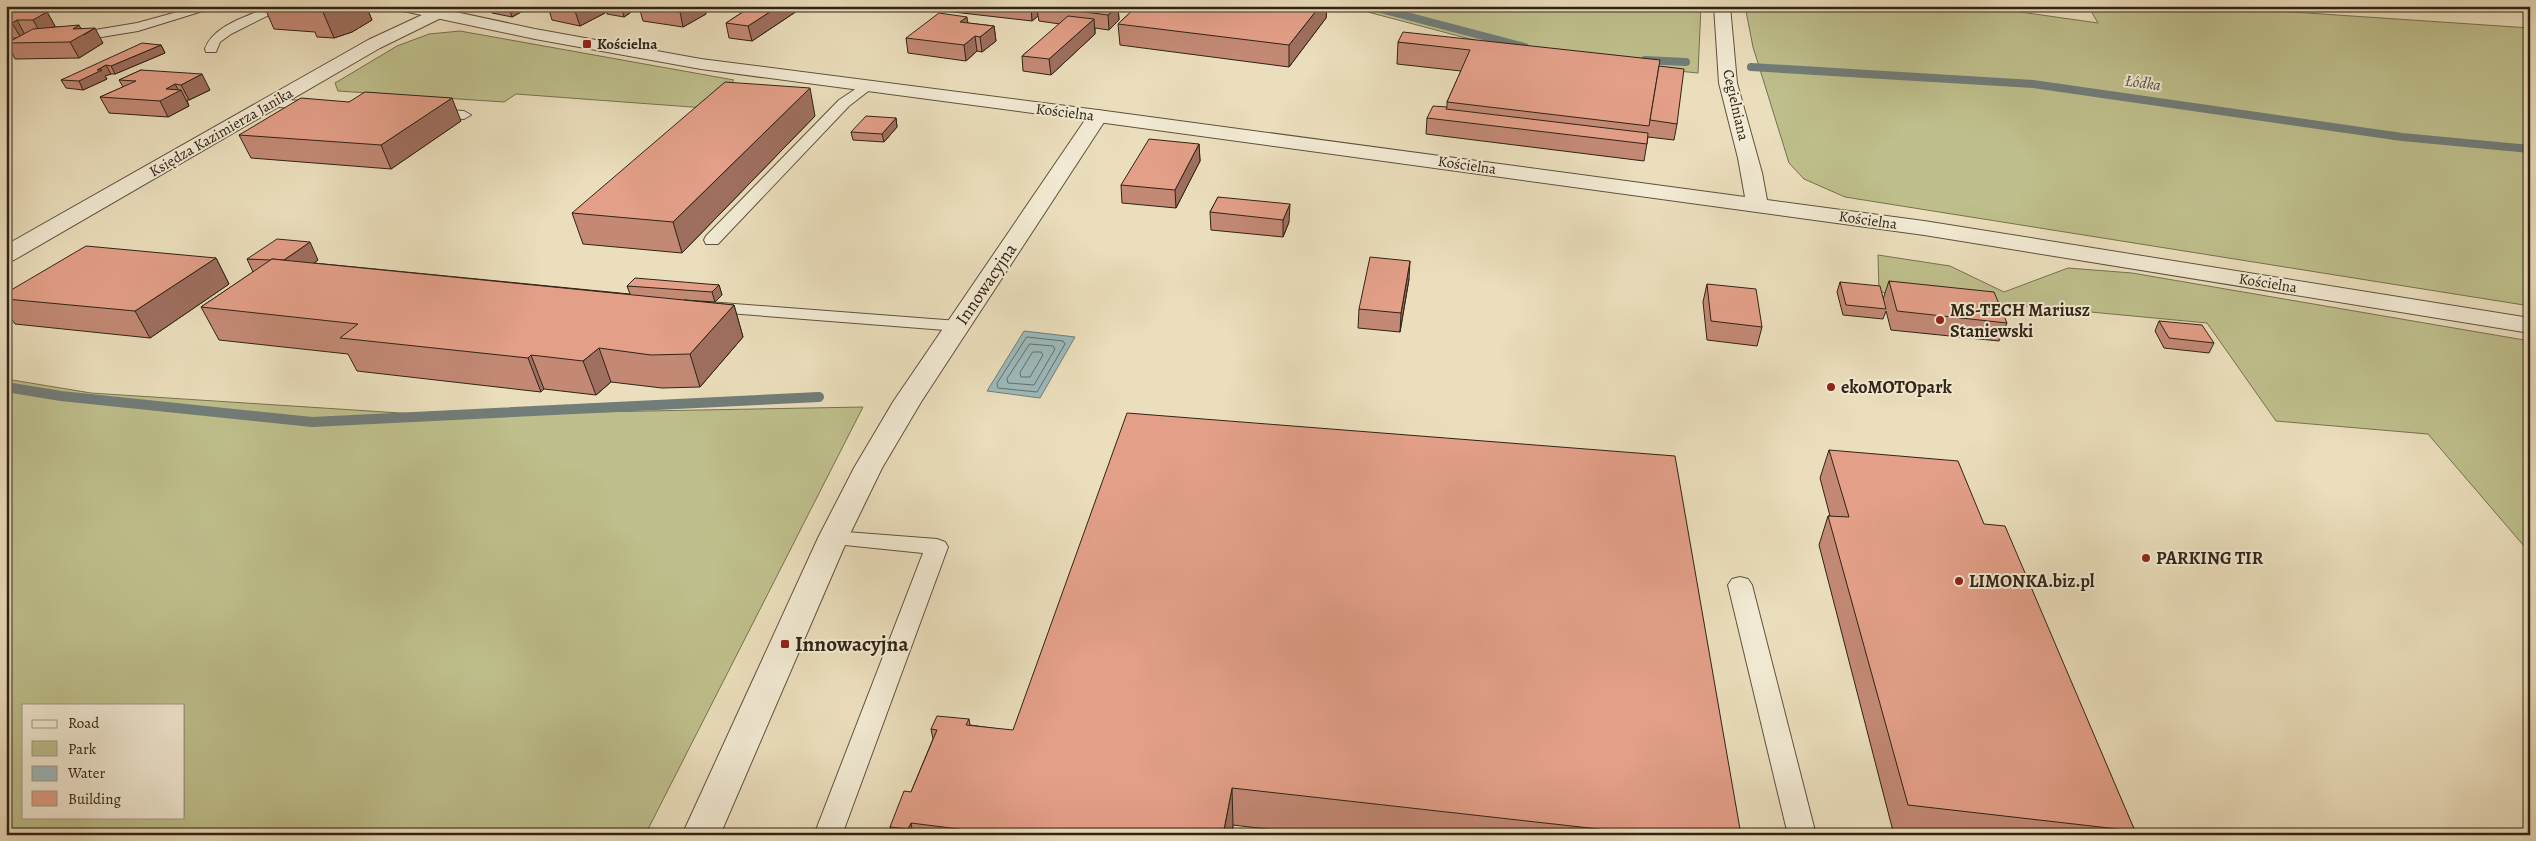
<svg xmlns="http://www.w3.org/2000/svg" width="2536" height="841" viewBox="0 0 2536 841" font-family="Alegreya,serif">
<rect width="100%" height="100%" fill="#ebdebc"/>
<filter id="stains"><feTurbulence type="fractalNoise" baseFrequency=".004" numOctaves="4"/><feColorMatrix values="0 0 0 0 .2 0 0 0 0 .09 0 0 0 0 .02 0 0 0 .5 -.17"/></filter>
<radialGradient id="worn" r=".72"><stop offset=".6" stop-color="#630" stop-opacity="0"/><stop offset="1" stop-color="#630" stop-opacity=".3"/></radialGradient>
<g fill="#bebf8c" stroke="#777150" fill-rule="evenodd">
<polygon points="1345,6 1701,6 1698,73 1538,57"/>
<polygon points="1745,6 1978,6 2098,23 2088,6 2233,8 2530,28 2530,306 1845,197 1804,179 1789,163 1753,47"/>
<polygon points="460,31 734,80 705,108 516,94 504,102 338,91 335,83 397,46 429,34"/>
<polygon points="1878,255 1950,266 2004,292 2068,268 2132,273 2530,341 2530,553 2428,434 2276,421 2207,323 1879,292"/>
<path d="M6,379L91,393L431,415L863,407L645,835H6ZM24,705H184V817H24Z"/>
</g>
<polygon fill="#9cb9bb" stroke="#717d79" points="1024,331 1075,337 1040,398 987,391"/>
<g fill="none" stroke-linecap="round" stroke-linejoin="round">
<g stroke="#666e68" stroke-width="1">
<polygon points="1027,337 1063,341 1065,344 1037,392 998,388 997,384"/>
<polygon points="1030,344 1053,346 1055,349 1034,385 1008,383 1007,379"/>
<polygon points="1033,352 1041,352 1043,355 1030,377 1021,377 1020,373"/>
</g>
<g stroke="#717d79" stroke-width="8">
<polyline points="1369,6 1525,47"/>
<polyline points="1645,60 1686,62"/>
<polyline points="1751,67 2033,84 2402,137 2530,149"/>
</g>
<polyline stroke="#717d79" stroke-width="10" points="6,387 61,396 312,422 819,397"/>
<g stroke="#5f523f" stroke-width="2">
<g id="service">
<polygon points="199,6 219,6 138,31 71,42 65,38 71,34 137,23"/>
<path d="M271,6H287L231,34L220,42L216,52H206L205,49C213,25 249,16 271,6Z"/>
<polygon points="866,82 873,86 871,89 849,106 718,244 706,244 704,240 706,236 839,100"/>
<polygon points="272,99 318,102 325,106 318,110 267,106 265,103"/>
<polygon points="431,109 464,111 471,115 464,119 426,116 424,113 426,110"/>
<polygon points="708,302 958,321 964,322 967,326 964,330 958,331 702,311 699,307 702,303"/>
<polygon points="833,531 937,539 945,542 948,547 842,835 814,835 923,553 825,543 822,538 825,533"/>
<polygon points="1740,577 1748,579 1752,585 1816,835 1788,835 1728,585 1732,579"/>
</g>
</g>
<g stroke="#5f523f" stroke-width="2">
<g id="minor">
<polygon points="1714,6 1730,6 1737,83 1762,173 1767,200 1924,221 2530,318 2530,333 1924,235 1098,122 1091,120 1088,116 1091,112 1098,110 1745,197 1738,158 1719,83"/>
<polygon points="437,8 443,9 445,13 443,17 380,48 14,260 6,262 6,245 368,40"/>
</g>
</g>
<g stroke="#5f523f" stroke-width="2">
<polygon id="tertiary" points="395,6 428,6 535,29 701,59 1098,110 1105,112 1108,116 921,402 882,468 848,538 720,835 682,835 818,538 854,468 893,402 1085,120 701,69 535,39 403,11"/>
</g>
<use href="#service" fill="#f2ead3" fill-rule="evenodd"/>
<use href="#minor" fill="#f2ead3" fill-rule="evenodd"/>
<use href="#tertiary" fill="#f2ead3" fill-rule="evenodd"/>
</g>
<g fill="#c38975" stroke="#302315">
<polygon points="264,6 366,6 372,20 352,32 334,38 317,37 315,32 274,29"/>
<polygon points="490,6 532,6 512,17 492,13"/>
<polygon points="548,6 603,6 605,13 580,26 552,20"/>
<polygon points="640,6 624,17 607,14 605,7"/>
<polygon points="640,6 704,6 706,14 683,27 643,21 639,7"/>
<polygon points="752,6 796,6 797,11 752,41 729,38 726,23"/>
<polygon points="918,6 1327,6 1326,18 1289,67 1120,45 1118,24 1133,10 1118,8 1119,20 1109,30 1095,28 1095,34 1051,75 1023,71 1022,56 1060,24 1039,21 1038,16 1032,21 918,8"/>
<polygon points="6,10 47,12 55,26 54,27 81,28 103,43 79,58 15,59 7,43 17,38 8,38 6,35"/>
<polygon points="967,23 994,26 996,41 982,52 977,51 966,61 908,53 906,38"/>
<polygon points="1398,42 1659,66 1677,124 1674,140 1648,137 1644,161 1426,134 1427,118 1447,107 1447,102 1461,71 1397,64"/>
<polygon points="161,45 165,53 115,74 111,74 105,76 107,79 83,90 66,88 61,80"/>
<polygon points="141,70 210,90 189,100 187,100 189,106 168,117 109,113 100,97 123,87 119,80"/>
<polygon points="349,102 461,121 391,169 251,158 239,135"/>
<polygon points="815,116 682,253 583,244 572,213"/>
<polygon points="896,118 897,127 884,142 853,140 851,132"/>
<polygon points="1199,144 1200,161 1176,208 1122,203 1121,185"/>
<polygon points="1218,197 1289,222 1283,237 1211,230 1210,212"/>
<polygon points="216,258 229,284 150,338 15,324 6,311 6,293"/>
<polygon points="247,259 318,260 314,263 630,294 627,286 719,285 722,295 715,302 684,300 734,305 743,337 700,387 662,388 611,382 596,395 544,389 541,392 357,371 348,354 219,340 201,307 253,272"/>
<polygon points="1409,279 1400,332 1358,328 1359,309"/>
<polygon points="1889,281 2007,323 1999,341 1891,330 1886,311 1883,319 1843,315 1837,292 1840,282 1883,299"/>
<polygon points="1707,284 1762,327 1757,346 1707,340 1703,302"/>
<polygon points="2159,321 2214,343 2209,353 2164,348 2155,331"/>
<polygon points="1829,450 1984,524 2135,831 2132,835 1894,835 1819,545 1828,516 1830,516 1820,478"/>
<polygon points="969,719 970,725 1741,835 1316,835 1233,825 1232,835 892,835 890,827 911,792 933,739 931,729"/>
</g>
<g fill="#9f6f5f" stroke="#302315">
<polygon points="342,6 366,6 372,20 352,32 334,38 323,12"/>
<polygon points="515,6 532,6 512,17 509,9"/>
<polygon points="585,6 603,6 605,13 580,26 575,11"/>
<polygon points="627,6 640,6 624,17 622,9"/>
<polygon points="690,6 704,6 706,14 683,27 680,12"/>
<polygon points="779,6 796,6 797,11 752,41 748,26"/>
<polygon points="1031,6 1043,6 1037,7 1038,16 1032,21"/>
<polygon points="1118,6 1119,20 1109,30 1108,15"/>
<polygon points="1320,6 1327,6 1326,18 1289,67 1289,45"/>
<polygon points="36,10 39,16 47,12 55,26 41,34 33,20 28,15"/>
<polygon points="967,17 969,31 960,22"/>
<polygon points="1094,19 1095,34 1051,75 1049,59"/>
<polygon points="17,20 25,35 21,38 12,23"/>
<polygon points="79,25 84,35 95,28 103,43 79,58 70,42 73,29"/>
<polygon points="994,26 996,41 982,52 980,37"/>
<polygon points="975,36 977,51 966,61 964,45"/>
<polygon points="161,45 165,53 115,74 111,66"/>
<polygon points="106,65 111,74 105,76 107,79 83,90 79,81 97,70"/>
<polygon points="202,74 210,90 189,100 181,85"/>
<polygon points="175,84 179,91 181,90 189,106 168,117 160,101 166,89"/>
<polygon points="810,88 815,116 682,253 673,222"/>
<polygon points="452,98 461,121 391,169 381,145"/>
<polygon points="896,118 897,127 884,142 882,134"/>
<polygon points="1199,144 1200,161 1176,208 1175,190"/>
<polygon points="1290,204 1289,222 1283,237 1283,220"/>
<polygon points="310,242 318,260 292,279 283,261"/>
<polygon points="216,258 229,284 150,338 135,311"/>
<polygon points="1410,261 1409,279 1400,332 1401,313"/>
<polygon points="719,285 722,295 715,302 712,292"/>
<polygon points="734,305 743,337 700,387 690,354"/>
<polygon points="599,348 611,382 596,395 583,361"/>
<polygon points="531,355 544,389 541,392 528,358"/>
<polygon points="1232,788 1233,825 1232,835 1223,835"/>
<polygon points="911,823 913,835 910,835 908,829"/>
</g>
<g fill="#e39f88" stroke="#302315">
<polygon points="302,6 342,6 323,12 306,11 314,7"/>
<polygon points="494,6 515,6 509,9"/>
<polygon points="553,6 585,6 575,11"/>
<polygon points="606,6 627,6 622,9 605,7"/>
<polygon points="640,6 690,6 680,12 639,7"/>
<polygon points="752,6 779,6 748,26 726,23"/>
<polygon points="1038,6 1118,6 1108,15"/>
<polygon points="1137,6 1320,6 1289,45 1118,24"/>
<polygon points="6,10 36,10 33,12 6,12"/>
<polygon points="6,12 47,12 33,20 17,20 12,23 6,23"/>
<polygon points="939,13 967,17 960,22 994,26 980,37 975,36 964,45 906,38"/>
<polygon points="1068,16 1094,19 1049,59 1022,56"/>
<polygon points="79,25 73,29 95,28 70,42 7,43 33,29"/>
<polygon points="1403,32 1660,60 1649,126 1447,102 1470,50 1398,42"/>
<polygon points="142,43 161,45 111,66 106,65 97,70 102,70 79,81 61,80"/>
<polygon points="1659,66 1684,69 1677,124 1650,120"/>
<polygon points="141,70 202,74 181,85 175,84 166,89 181,90 160,101 100,97 136,81 119,80"/>
<polygon points="725,82 810,88 673,222 572,213"/>
<polygon points="365,92 452,98 381,145 239,135 301,98 349,102"/>
<polygon points="1433,106 1447,107 1446,109 1648,133 1647,144 1427,118"/>
<polygon points="866,116 896,118 882,134 851,132"/>
<polygon points="1149,139 1199,144 1175,190 1121,185"/>
<polygon points="1218,197 1290,204 1283,220 1210,212"/>
<polygon points="277,239 310,242 284,260 272,259 270,260 247,259"/>
<polygon points="86,246 216,258 135,311 6,299 6,293"/>
<polygon points="1370,257 1410,261 1401,313 1359,309"/>
<polygon points="272,259 734,305 690,354 651,355 599,348 583,361 531,355 528,358 340,338 358,324 201,307"/>
<polygon points="635,278 719,285 712,292 627,286"/>
<polygon points="1889,281 1994,292 2007,323 1897,311"/>
<polygon points="1840,282 1880,286 1886,309 1846,305"/>
<polygon points="1707,284 1756,289 1762,327 1711,321"/>
<polygon points="2159,321 2202,325 2214,343 2169,338"/>
<polygon points="1127,413 1675,456 1741,835 1652,835 1232,788 1223,835 1007,835 911,823 908,829 890,827 904,791 911,792 937,730 931,729 937,716 969,719 966,725 1013,730"/>
<polygon points="1829,450 1958,461 1984,524 2005,526 2135,831 1908,805 1828,516 1849,517"/>
</g>
<g fill="#8f2418" stroke="#f2ead3" stroke-width="2">
<rect x="582" y="39" width="10" height="10" rx="2.5"/>
<circle cx="1940" cy="320" r="5"/>
<circle cx="1831" cy="387" r="5"/>
<circle cx="2146" cy="558" r="5"/>
<circle cx="1959" cy="581" r="5"/>
<rect x="780" y="639" width="10" height="10" rx="2.5"/>
</g>
<g text-anchor="middle" dominant-baseline="central" stroke-width="4" stroke-linejoin="round" paint-order="stroke">
<g font-size="15" font-weight="bold" fill="#302315" stroke="#f2ead3" text-anchor="start">
<text x="597" y="44">Kościelna</text>
</g>
<g font-size="15" fill="#302315" stroke="#f2ead3">
<text transform="translate(1736 105) rotate(77)">Cegielniana</text>
<text transform="translate(1065 112) rotate(7)">Kościelna</text>
<text transform="translate(221 132) rotate(-30)">Księdza Kazimierza Janika</text>
<text transform="translate(1467 165) rotate(8)">Kościelna</text>
<text transform="translate(1868 220) rotate(8)">Kościelna</text>
<text transform="translate(2268 283) rotate(9)">Kościelna</text>
</g>
<g font-size="16" font-style="italic" fill="#505047" stroke="#f2ead3">
<text transform="translate(2143 83) rotate(8)">Łódka</text>
</g>
<g font-size="18" fill="#302315" stroke="#f2ead3">
<text transform="translate(986 284) rotate(-56)">Innowacyjna</text>
</g>
<g font-size="18" font-weight="bold" fill="#302315" stroke="#f2ead3" text-anchor="start">
<text x="1950" y="310">MS-TECH Mariusz<tspan x="1950" dy="21">Staniewski</tspan></text>
<text x="1841" y="387">ekoMOTOpark</text>
<text x="2156" y="558">PARKING TIR</text>
<text x="1969" y="581">LIMONKA.biz.pl</text>
</g>
<g font-size="21" font-weight="bold" fill="#302315" stroke="#f2ead3" text-anchor="start">
<text x="795" y="644">Innowacyjna</text>
</g>
</g>
<rect width="2536" height="841" fill="none" stroke="#ebdebc" stroke-width="25"/>
<rect x="8" y="8" width="2521" height="826" fill="none" stroke="#302315" stroke-width="2.5"/>
<rect x="12" y="12" width="2511" height="816" fill="none" stroke="#302315"/>
<rect x="22" y="704" width="162" height="115" fill="#f2ead3" stroke="#a49a87"/>
<rect x="32" y="720" width="25" height="8" fill="#f2ead3" stroke="#a49a87"/>
<text x="68" y="728" font-size="15" fill="#302315">Road</text>
<rect x="32" y="741" width="25" height="15" fill="#bebf8c" stroke="#a49a87"/>
<text x="68" y="754" font-size="15" fill="#302315">Park</text>
<rect x="32" y="766" width="25" height="15" fill="#9cb9bb" stroke="#a49a87"/>
<text x="68" y="778" font-size="15" fill="#302315">Water</text>
<rect x="32" y="791" width="25" height="15" fill="#e39f88" stroke="#a49a87"/>
<text x="68" y="804" font-size="15" fill="#302315">Building</text>
<rect width="100%" height="100%" filter="url(#stains)"/>
<rect width="100%" height="100%" fill="url(#worn)"/>
</svg>
